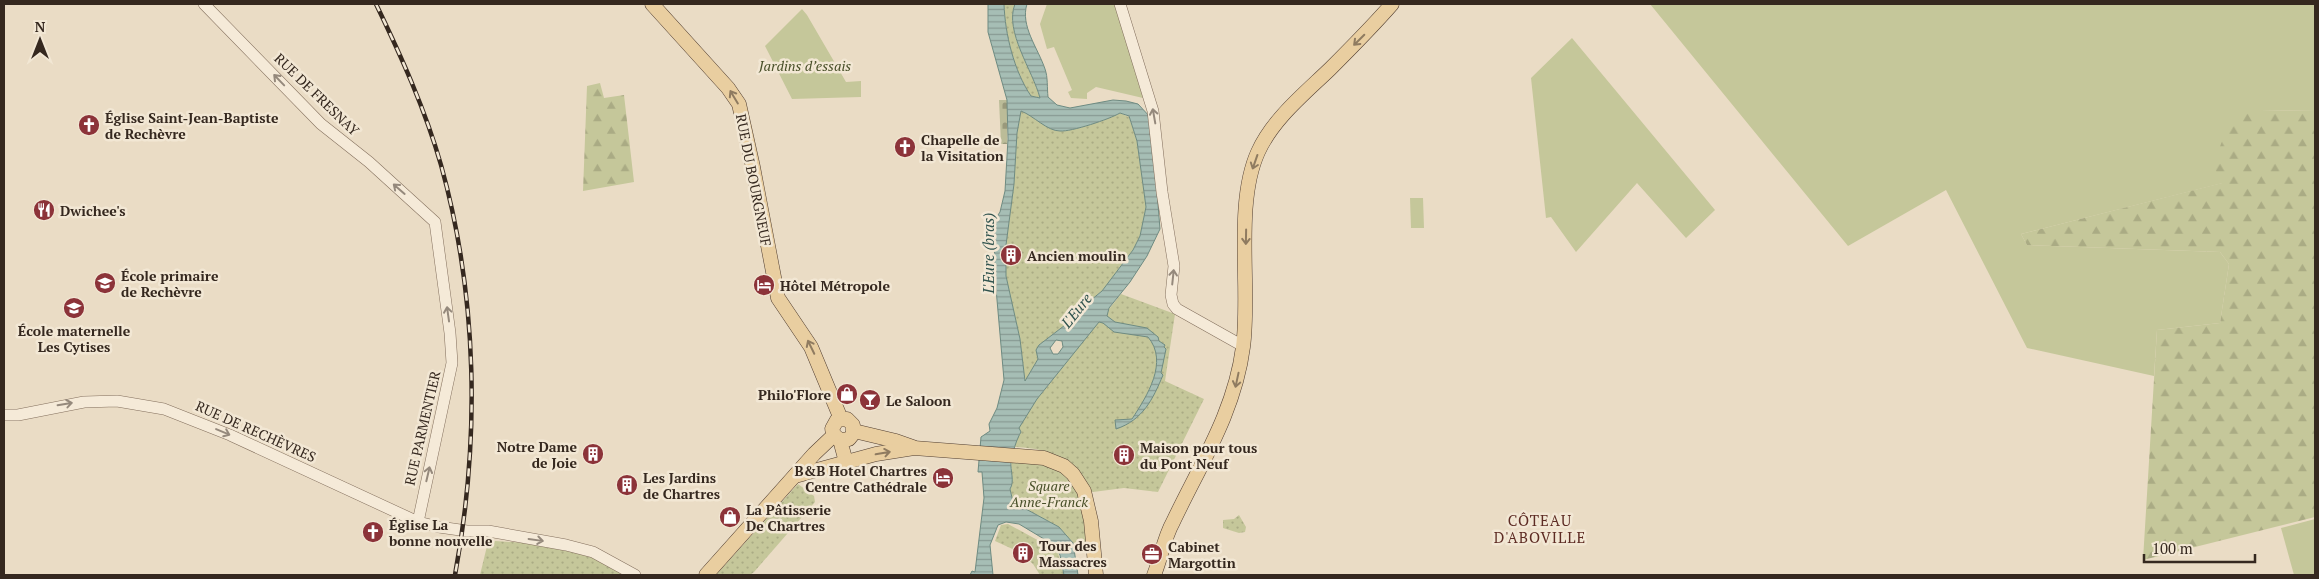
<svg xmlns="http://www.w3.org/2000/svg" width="2319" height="579" viewBox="0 0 2319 579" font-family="'PT Serif',serif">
<defs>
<pattern id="forest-firs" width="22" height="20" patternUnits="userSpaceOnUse" patternTransform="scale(1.25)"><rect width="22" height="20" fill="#c5c79a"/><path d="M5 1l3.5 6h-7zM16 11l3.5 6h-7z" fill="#aaab84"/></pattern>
<pattern id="cemetery-stones" width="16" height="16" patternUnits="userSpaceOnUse" patternTransform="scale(1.25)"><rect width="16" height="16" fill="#bbbc98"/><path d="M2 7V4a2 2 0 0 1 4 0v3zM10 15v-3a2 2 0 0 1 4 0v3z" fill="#99997b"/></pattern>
<pattern id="park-dots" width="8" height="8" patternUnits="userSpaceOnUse" patternTransform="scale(1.25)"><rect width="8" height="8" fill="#c5c79a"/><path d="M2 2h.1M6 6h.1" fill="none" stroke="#aaab84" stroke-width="1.8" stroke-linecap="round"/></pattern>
<pattern id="water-rules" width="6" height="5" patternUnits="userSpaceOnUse" patternTransform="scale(1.25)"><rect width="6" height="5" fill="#a6beb5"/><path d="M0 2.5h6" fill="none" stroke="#889a93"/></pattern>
</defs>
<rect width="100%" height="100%" fill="#eadcc5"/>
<g fill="#c5c79a">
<polygon points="1047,4 1115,4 1143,98 1096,87 1087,93 1087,99 1071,98 1068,92 1072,90 1054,47 1047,49 1040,24"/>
<polygon points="1650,4 2315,4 2315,111 2261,110 2223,183 2021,234 2027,245 2220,252 2229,264 2220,323 2157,330 2154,376 2027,348 1946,190 1848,246"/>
<polygon points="802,9 807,15 846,82 861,81 861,97 792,99 765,46"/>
<polygon points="1572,38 1715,210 1686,238 1637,183 1576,252 1551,217 1546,218 1531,78"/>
<polygon points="1410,198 1423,198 1424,228 1411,228"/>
<polygon points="2315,519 2315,575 2294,575 2281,528"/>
</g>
<g fill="url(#forest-firs)">
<polygon points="600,83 604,98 624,95 634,182 583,191 587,86"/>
<polygon points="2261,110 2315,111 2315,517 2143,560 2157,330 2220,323 2229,264 2220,252 2027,245 2021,234 2222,183 2213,165 2232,115"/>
</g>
<polygon fill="url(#cemetery-stones)" points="999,100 1007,100 1007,144 1001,144"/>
<g fill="url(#park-dots)">
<path d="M1004,4H1015C1004,31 1033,71 1040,98L1031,96C1014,71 1005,34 1004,4Z"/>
<path d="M1021,111C1034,116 1043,125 1056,130C1066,134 1110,119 1120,113L1129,117L1137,141L1146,207L1140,236L1133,250L1102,291L1080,309L1069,322L1039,345L1038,359L1025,381L1020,339L1006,277V244L1014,184L1017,133Z"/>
<path d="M1121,294L1175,314L1165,381L1204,399L1158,492L1124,488L1093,492L1088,489C1063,459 1056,449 1015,447V440L1021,432L1018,428L1037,399Z"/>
<polygon points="1011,459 1043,461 1065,472 1081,492 1090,542 1073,543 1059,527 1013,502 1010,489 1012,485"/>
<polygon points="798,484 814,496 815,502 754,572 750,575 716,575"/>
<polygon points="1239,515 1246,527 1245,532 1239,533 1223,528 1223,520 1234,519"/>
<polygon points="1008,524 1052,548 1058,553 1064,575 1040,575 1033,564 1025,557 1026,549 1021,549 1019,552 995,541 1001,525"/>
<polygon points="495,541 544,544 596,558 630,575 480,575 487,546"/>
</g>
<path fill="url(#water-rules)" stroke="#6e8b82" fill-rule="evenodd" d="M988,4H1004C1005,34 1014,71 1031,96L1040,98C1033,71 1004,31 1015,4H1027C1020,26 1038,48 1045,69C1048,77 1047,88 1048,97L1057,105L1070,108L1113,100L1126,101L1138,104L1151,118L1160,229L1147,256L1130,282L1109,308L1107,316L1115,322L1147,328L1158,337L1159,341L1165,345L1164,347L1166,349L1161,373L1163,375C1153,399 1143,420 1116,429L1115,420L1132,419C1147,396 1169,362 1148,337L1114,332L1103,323L1099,322L1037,399L1019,428L1021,432C1017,438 1012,454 1011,461C1010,471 1015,481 1010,489L1013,502L1059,527L1073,543L1078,575H1064L1060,555L1054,545L1019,524L1006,522L998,525L990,545L993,575H970L972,571L975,572L984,498L982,472H978L981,437L990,431L989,424L997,408L1004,380L995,277L994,221L1000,212L1005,191L1008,139L1007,100L988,32ZM1021,111C1034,116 1047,131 1060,131C1071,132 1110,119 1120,113L1129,116L1137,141L1146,207L1140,236L1133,250L1102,291L1080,309L1069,322L1039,345L1036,350L1038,359L1025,381L1020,339L1006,276V245L1014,184L1017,133ZM1056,340L1062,341L1063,347L1058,354H1053L1050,348Z"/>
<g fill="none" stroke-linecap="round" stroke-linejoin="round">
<g stroke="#836f5d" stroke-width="12">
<g id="minor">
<polyline points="204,4 321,124 369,162 435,222 450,333 452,363 418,522"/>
<polyline points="1120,4 1153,111 1162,192 1174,266 1171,295 1173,304 1177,309 1243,346"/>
<polyline points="4,415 18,415 84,402 117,401 164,409 230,435 418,522 439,527 467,531 488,531 566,545 593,552 635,575"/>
</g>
</g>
<g stroke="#513e31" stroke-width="15">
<g id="major">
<polyline points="652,4 728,88 739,104 753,167 778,298 811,347 841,419"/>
<polyline points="854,431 896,441 913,447"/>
<polyline points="840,440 849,439 853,434 853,425 847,419 837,420 832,429 834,435 840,440 846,462"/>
<polyline points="795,476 876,454 914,448 1044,458 1064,466 1073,474 1084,491 1091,521 1096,575"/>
<polyline points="706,575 814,454 834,435"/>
<path d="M1154,575C1161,558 1164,538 1173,522C1200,465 1235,411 1243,347C1251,289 1234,205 1258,152C1273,119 1304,94 1330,69C1351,48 1372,27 1392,4"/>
</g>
</g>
<use href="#minor" stroke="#f5ead8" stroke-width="11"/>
<use href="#major" stroke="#e9cea0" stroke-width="14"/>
<g stroke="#35281f" stroke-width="4.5">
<path id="rail" d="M376,4C401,56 425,109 441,165C478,298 480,440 455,575"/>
</g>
<use href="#rail" stroke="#f2e7d4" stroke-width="2.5" stroke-dasharray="8" stroke-linecap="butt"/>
</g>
<defs><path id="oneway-shaft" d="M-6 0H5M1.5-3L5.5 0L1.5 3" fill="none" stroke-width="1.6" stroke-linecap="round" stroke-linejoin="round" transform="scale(1.25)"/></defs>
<g stroke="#8f7b60">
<use href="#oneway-shaft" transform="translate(1359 40) rotate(135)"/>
<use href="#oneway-shaft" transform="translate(734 97) rotate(-121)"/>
<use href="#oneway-shaft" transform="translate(1255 162) rotate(109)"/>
<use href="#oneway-shaft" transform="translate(1246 237) rotate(91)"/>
<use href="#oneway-shaft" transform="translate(811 347) rotate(-116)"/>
<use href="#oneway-shaft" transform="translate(1237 380) rotate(102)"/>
<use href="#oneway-shaft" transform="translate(883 453) rotate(-10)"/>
</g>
<g stroke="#95897c">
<use href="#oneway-shaft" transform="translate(279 80) rotate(-134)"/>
<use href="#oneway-shaft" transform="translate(1154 116) rotate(-100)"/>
<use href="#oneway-shaft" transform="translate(399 189) rotate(-139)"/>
<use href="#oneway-shaft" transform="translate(1173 277) rotate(-84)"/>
<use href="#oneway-shaft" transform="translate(448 314) rotate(-98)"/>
<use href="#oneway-shaft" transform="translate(65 404) rotate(-9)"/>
<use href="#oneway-shaft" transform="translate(223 432) rotate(23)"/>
<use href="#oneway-shaft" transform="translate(428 474) rotate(-77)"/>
<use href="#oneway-shaft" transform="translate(536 540) rotate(8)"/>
</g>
<defs>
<g id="church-disc" transform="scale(1.125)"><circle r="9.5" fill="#8c3339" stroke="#f2e7d4"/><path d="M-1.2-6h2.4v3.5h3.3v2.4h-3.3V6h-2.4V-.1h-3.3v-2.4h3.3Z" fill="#fff"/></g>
<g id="restaurant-disc" transform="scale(1.125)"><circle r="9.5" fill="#8c3339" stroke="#f2e7d4"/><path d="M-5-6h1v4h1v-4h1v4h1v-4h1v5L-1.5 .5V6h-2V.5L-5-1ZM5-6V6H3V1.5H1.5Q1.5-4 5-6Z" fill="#fff"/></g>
<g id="building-disc" transform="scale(1.125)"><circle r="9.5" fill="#8c3339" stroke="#f2e7d4"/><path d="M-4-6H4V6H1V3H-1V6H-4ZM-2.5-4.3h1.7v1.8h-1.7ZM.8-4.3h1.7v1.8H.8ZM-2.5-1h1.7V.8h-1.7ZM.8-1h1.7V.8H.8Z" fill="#fff"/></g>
<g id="school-disc" transform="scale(1.125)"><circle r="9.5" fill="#8c3339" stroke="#f2e7d4"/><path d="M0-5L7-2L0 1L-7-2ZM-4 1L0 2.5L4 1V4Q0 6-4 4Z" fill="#fff"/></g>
<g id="hotel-disc" transform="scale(1.125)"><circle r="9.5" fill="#8c3339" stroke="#f2e7d4"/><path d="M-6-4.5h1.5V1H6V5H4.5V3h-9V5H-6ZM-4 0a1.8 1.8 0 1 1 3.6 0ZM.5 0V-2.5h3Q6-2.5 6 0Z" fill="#fff"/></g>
<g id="shop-disc" transform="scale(1.125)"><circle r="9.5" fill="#8c3339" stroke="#f2e7d4"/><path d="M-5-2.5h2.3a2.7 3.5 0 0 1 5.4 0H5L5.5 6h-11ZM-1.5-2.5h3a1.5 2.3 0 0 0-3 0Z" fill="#fff"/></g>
<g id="bar-disc" transform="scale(1.125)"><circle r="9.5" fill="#8c3339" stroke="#f2e7d4"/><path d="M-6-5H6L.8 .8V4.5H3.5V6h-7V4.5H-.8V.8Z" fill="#fff"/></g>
<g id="office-disc" transform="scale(1.125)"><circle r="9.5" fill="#8c3339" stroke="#f2e7d4"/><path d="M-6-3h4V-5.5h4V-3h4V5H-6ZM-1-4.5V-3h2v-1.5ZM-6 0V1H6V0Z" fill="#fff"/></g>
</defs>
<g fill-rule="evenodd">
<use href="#church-disc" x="89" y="125"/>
<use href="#church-disc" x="905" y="147"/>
<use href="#restaurant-disc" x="44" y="210"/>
<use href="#building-disc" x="1011" y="255"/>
<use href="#school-disc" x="105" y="283"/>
<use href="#hotel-disc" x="764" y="285"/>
<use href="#school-disc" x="74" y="308"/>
<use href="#shop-disc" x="847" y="394"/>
<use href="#bar-disc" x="870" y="400"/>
<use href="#building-disc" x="593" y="454"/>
<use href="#building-disc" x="1124" y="455"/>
<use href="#hotel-disc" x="943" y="478"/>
<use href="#building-disc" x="627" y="485"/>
<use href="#shop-disc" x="730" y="517"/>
<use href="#church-disc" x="373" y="532"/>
<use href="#building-disc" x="1023" y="553"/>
<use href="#office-disc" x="1152" y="554"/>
</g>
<g text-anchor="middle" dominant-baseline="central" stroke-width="5" stroke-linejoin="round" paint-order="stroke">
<g font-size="14" font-style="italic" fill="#484f28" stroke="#f2e7d4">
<text x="805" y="65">Jardins d’essais</text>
<text x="1049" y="485">Square<tspan x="1049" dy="16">Anne-Franck</tspan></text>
</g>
<g font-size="14" fill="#35281f" stroke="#f2e7d4">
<text transform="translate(317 94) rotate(44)">RUE DE FRESNAY</text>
<text transform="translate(754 180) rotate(79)">RUE DU BOURGNEUF</text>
<text transform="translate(422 428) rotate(-77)">RUE PARMENTIER</text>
<text transform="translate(256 431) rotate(24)">RUE DE RECHÈVRES</text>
</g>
<g font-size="14" font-weight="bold" fill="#35281f" stroke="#f2e7d4" text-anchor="start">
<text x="105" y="117">Église Saint-Jean-Baptiste<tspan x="105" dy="16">de Rechèvre</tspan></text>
<text x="921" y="139">Chapelle de<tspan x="921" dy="16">la Visitation</tspan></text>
<text x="60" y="210">Dwichee's</text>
<text x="1027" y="255">Ancien moulin</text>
<text x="121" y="275">École primaire<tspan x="121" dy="16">de Rechèvre</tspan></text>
<text x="780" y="285">Hôtel Métropole</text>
<text x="74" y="330" text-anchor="middle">École maternelle<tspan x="74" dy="16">Les Cytises</tspan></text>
<text x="831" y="394" text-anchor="end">Philo'Flore</text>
<text x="886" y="400">Le Saloon</text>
<text x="577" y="446" text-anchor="end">Notre Dame<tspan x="577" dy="16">de Joie</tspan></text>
<text x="1140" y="447">Maison pour tous<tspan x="1140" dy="16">du Pont Neuf</tspan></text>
<text x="927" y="470" text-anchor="end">B&amp;B Hotel Chartres<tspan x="927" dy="16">Centre Cathédrale</tspan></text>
<text x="643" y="477">Les Jardins<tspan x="643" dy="16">de Chartres</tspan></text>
<text x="746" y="509">La Pâtisserie<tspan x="746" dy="16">De Chartres</tspan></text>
<text x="389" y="524">Église La<tspan x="389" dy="16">bonne nouvelle</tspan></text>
<text x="1039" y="545">Tour des<tspan x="1039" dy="16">Massacres</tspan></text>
<text x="1168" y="546">Cabinet<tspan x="1168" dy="16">Margottin</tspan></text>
</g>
<g font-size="15" font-style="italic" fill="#30534e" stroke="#f2e7d4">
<text transform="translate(988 253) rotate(-90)">L'Eure (bras)</text>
<text transform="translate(1076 310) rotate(-51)">L'Eure</text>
</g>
<g font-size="15" letter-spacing="1" fill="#5d2b23" stroke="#f2e7d4">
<text x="1540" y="520">CÔTEAU<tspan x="1540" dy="17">D'ABOVILLE</tspan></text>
</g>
</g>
<rect width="2319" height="579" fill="none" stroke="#35281f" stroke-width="10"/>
<g transform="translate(40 40)" stroke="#f2e7d4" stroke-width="4" paint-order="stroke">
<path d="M0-4L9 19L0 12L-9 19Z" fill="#35281f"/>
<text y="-8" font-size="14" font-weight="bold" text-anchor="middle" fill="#35281f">N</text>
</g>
<path d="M2144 554v8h111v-8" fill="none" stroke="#35281f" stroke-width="2.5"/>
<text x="2152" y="554" font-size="15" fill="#35281f" stroke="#f2e7d4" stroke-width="4" paint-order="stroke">100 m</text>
</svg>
